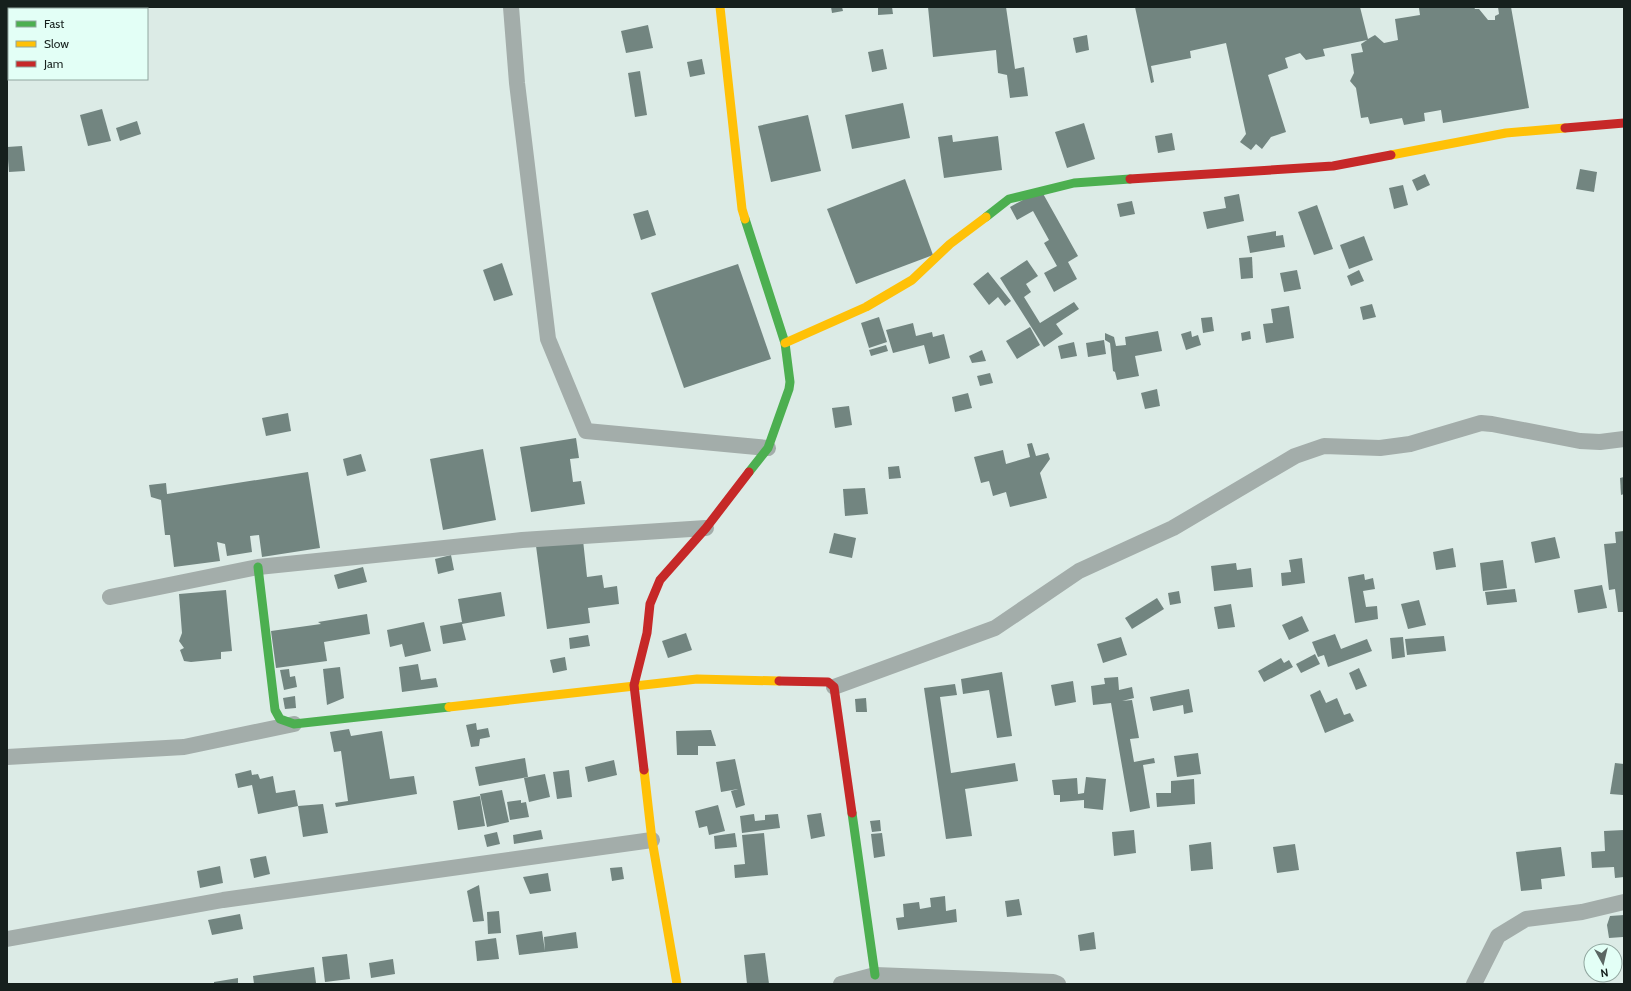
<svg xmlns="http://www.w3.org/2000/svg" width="1631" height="991" viewBox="0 0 1631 991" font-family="Cabin,sans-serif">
<rect width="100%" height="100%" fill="#dcebe6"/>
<g fill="#728580">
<polygon points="831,7 842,7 843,11 832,13"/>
<polygon points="878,7 892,7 893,14 878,15"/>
<polygon points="928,7 1006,7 1015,69 1024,67 1028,96 1010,98 1007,75 998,73 996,50 933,57"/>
<polygon points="1135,7 1360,7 1368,39 1375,35 1384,43 1398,40 1395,19 1420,15 1419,8 1474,7 1475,9 1479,9 1488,20 1495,20 1495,16 1499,14 1498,7 1511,7 1529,108 1443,123 1441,110 1424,113 1425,121 1404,125 1402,118 1370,124 1368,117 1361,118 1356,88 1350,81 1354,73 1351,54 1363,52 1361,44 1367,40 1323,49 1325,56 1306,60 1300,53 1285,58 1288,68 1268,75 1286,132 1271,137 1262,149 1256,144 1251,150 1240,142 1246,134 1226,43 1190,51 1191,58 1151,66 1154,82 1151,83"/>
<polygon points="648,25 653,48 626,53 621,31"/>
<polygon points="1087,35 1089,50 1076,53 1073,38"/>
<polygon points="883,49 887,69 872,72 868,52"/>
<polygon points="702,59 705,74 690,77 687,62"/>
<polygon points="640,71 647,115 635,117 628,73"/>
<polygon points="903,103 910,138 852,149 845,115"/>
<polygon points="102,109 111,141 88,146 80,115"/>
<polygon points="808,115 821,171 771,182 758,126"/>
<polygon points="137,121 141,134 120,141 116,128"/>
<polygon points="1084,123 1095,159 1067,168 1055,132"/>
<polygon points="1172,133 1175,150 1158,153 1155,136"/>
<polygon points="952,135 953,142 998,136 1002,170 944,178 938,137"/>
<polygon points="22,146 25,171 9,172 7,147"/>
<polygon points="1580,169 1597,172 1594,192 1576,189"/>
<polygon points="1425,174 1430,185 1417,191 1412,180"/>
<polygon points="905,179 933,255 856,284 827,209"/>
<polygon points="1403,185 1408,205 1394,209 1389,188"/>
<polygon points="1041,190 1078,256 1068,262 1077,279 1054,292 1044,273 1057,266 1044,243 1049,240 1033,211 1017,220 1010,207"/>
<polygon points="1239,194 1244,221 1207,229 1203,212 1226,208 1224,197"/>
<polygon points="1132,201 1135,214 1120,217 1117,204"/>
<polygon points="1317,205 1333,249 1314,255 1298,212"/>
<polygon points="648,210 656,235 641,240 633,214"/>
<polygon points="1276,231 1276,236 1283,235 1285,247 1250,253 1247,236"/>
<polygon points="1364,236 1373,260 1349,269 1340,245"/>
<polygon points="1252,257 1253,278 1241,279 1239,258"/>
<polygon points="1027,260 1038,276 1026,284 1031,292 1024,297 1040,323 1074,302 1079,309 1056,324 1063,334 1044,347 1000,278"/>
<polygon points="502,263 513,295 494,301 483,270"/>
<polygon points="738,264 771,359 684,388 651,293"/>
<polygon points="1297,270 1301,289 1284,292 1280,273"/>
<polygon points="1359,270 1364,281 1351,286 1347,276"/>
<polygon points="988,272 1011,301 1005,306 998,297 989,305 973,284"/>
<polygon points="1372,304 1376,317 1363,320 1360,307"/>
<polygon points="1289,306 1294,338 1266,343 1263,324 1273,323 1271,309"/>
<polygon points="879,317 887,342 869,348 861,323"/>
<polygon points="1212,317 1214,331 1203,333 1201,318"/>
<polygon points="913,323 916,336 932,332 933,337 944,334 950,358 929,364 924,345 893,353 886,330"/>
<polygon points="1030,327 1040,345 1017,359 1006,341"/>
<polygon points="1158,331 1162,351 1135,356 1139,376 1117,380 1115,372 1113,371 1110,343 1105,340 1105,333 1114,337 1116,346 1126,345 1125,337"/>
<polygon points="1191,331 1192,337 1198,335 1201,345 1186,350 1181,334"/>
<polygon points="1250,331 1251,339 1242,341 1241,333"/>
<polygon points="1104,340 1106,354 1088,357 1086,343"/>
<polygon points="1074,342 1077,356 1061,359 1058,346"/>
<polygon points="886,345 888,351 871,356 869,350"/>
<polygon points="982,350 986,361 972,363 969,356"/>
<polygon points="990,373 993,383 980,386 977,376"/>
<polygon points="1157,389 1160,406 1145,409 1141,393"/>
<polygon points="968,393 972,408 955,412 952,397"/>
<polygon points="849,406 852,425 835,428 832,408"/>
<polygon points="288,413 291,431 266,436 262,418"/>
<polygon points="576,438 579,458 570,459 573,482 581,481 585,504 531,512 520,447"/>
<polygon points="1032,443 1036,456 1048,453 1050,459 1040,473 1047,498 1010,507 1006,492 993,496 989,481 981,483 974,457 1003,450 1006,464 1030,457 1027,444"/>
<polygon points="483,449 496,520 443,530 430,459"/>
<polygon points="361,454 366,471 347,476 343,459"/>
<polygon points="899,466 901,478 889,479 888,467"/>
<polygon points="308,472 320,548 262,557 259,535 250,536 252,552 227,556 225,544 217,542 220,561 174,567 170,535 165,535 161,500 151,497 149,485 166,483 167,494"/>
<polygon points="1624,477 1624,494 1621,495 1620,478"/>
<polygon points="865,488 868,514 845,516 843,489"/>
<polygon points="1624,531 1624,612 1618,612 1615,589 1609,590 1604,544 1616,543 1615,532"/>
<polygon points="834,533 856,538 852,558 829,553"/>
<polygon points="1555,537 1560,558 1535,563 1531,542"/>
<polygon points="583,540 587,577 602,575 604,588 617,586 619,604 588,608 590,623 547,629 536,546"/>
<polygon points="1453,548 1456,567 1436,570 1433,552"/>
<polygon points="451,555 454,570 438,574 435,559"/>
<polygon points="1302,558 1305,583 1282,586 1281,573 1291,572 1289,560"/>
<polygon points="1503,560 1507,588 1483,591 1480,563"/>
<polygon points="1236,563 1237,570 1251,568 1253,587 1214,591 1211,566"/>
<polygon points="363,567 367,582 338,589 334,575"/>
<polygon points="1364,574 1365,580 1373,578 1375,589 1363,591 1366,607 1377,606 1378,619 1355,623 1348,577"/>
<polygon points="1602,585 1607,608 1578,613 1574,590"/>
<polygon points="1515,589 1517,602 1487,605 1485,592"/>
<polygon points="226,590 232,651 221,652 221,659 191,662 184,661 180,650 184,648 179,641 182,633 179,594"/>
<polygon points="1179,591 1181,603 1170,605 1168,593"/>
<polygon points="501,592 505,616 462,624 466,640 443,644 440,626 462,622 458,599"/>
<polygon points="1157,598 1164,609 1132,629 1125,618"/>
<polygon points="1419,600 1426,625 1408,629 1401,604"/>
<polygon points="1231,604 1235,627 1218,629 1214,607"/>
<polygon points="367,614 370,634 324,642 327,661 276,668 271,631 321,624 318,622"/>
<polygon points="1302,616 1309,631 1289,640 1282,625"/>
<polygon points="424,622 431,651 405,657 402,644 390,647 387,630"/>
<polygon points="686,633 692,650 668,658 662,641"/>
<polygon points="1335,634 1341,649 1367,639 1372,651 1328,667 1324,655 1318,657 1312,642"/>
<polygon points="588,635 590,646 570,649 569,638"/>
<polygon points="1444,636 1446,651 1407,655 1405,639"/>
<polygon points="1121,637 1127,655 1103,663 1097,644"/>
<polygon points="1403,637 1405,657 1392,659 1390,638"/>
<polygon points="1315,654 1320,664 1301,673 1296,664"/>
<polygon points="565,657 567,670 553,673 550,660"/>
<polygon points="1281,658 1284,663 1289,660 1293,667 1264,682 1258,671"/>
<polygon points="418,664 421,680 436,678 438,687 402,692 399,667"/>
<polygon points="340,667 344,698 327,705 323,669"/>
<polygon points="1359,668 1367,686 1356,690 1349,673"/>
<polygon points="289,669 290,677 295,676 297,687 284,690 280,670"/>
<polygon points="1002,672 1012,736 997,738 989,690 963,694 961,679"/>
<polygon points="1118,677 1119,690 1132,687 1134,698 1122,701 1132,700 1139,738 1130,739 1134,762 1154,758 1155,763 1143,765 1150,808 1130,812 1111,703 1093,705 1091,686 1105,684 1104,678"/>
<polygon points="1073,681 1076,702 1055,706 1051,685"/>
<polygon points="955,684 957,695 940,697 951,773 1015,763 1018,781 965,789 972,836 946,839 924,688"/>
<polygon points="1189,689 1193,712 1184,714 1183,705 1153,711 1150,697"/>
<polygon points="1320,690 1326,703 1337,698 1344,715 1350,713 1354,721 1325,733 1310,695"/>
<polygon points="295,696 296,708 285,709 283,698"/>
<polygon points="866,698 867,712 856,712 855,699"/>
<polygon points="476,723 477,730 488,728 490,737 480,739 479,746 471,747 466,725"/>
<polygon points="349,729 351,736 382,731 390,779 414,776 417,794 336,807 335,803 348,801 341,751 334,752 330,732"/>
<polygon points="711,730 716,746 698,746 698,755 677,755 676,731"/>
<polygon points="1198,753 1201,774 1177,777 1174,756"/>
<polygon points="525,758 528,777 479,786 475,767"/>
<polygon points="735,759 745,805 736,808 731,791 738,789 721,792 716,762"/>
<polygon points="614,760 617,775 588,782 585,767"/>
<polygon points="1615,763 1624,764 1623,795 1610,794"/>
<polygon points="251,770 252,775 258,774 260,779 273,776 276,793 295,790 298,806 258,814 252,785 238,788 235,774"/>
<polygon points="569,770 572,797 557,799 553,772"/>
<polygon points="545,774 550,797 529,802 524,778"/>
<polygon points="1086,777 1106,779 1103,810 1084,808 1084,800 1060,802 1060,795 1054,795 1052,780 1077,778 1078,794 1084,793"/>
<polygon points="1194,779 1195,804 1157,807 1156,793 1171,793 1171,781"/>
<polygon points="502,790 509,822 487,827 480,794"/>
<polygon points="480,796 485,826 458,830 453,801"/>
<polygon points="521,800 521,803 526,802 529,817 510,820 507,802"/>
<polygon points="323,804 328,833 303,837 298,806"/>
<polygon points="718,805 725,831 709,835 707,826 699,828 695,811"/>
<polygon points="821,813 825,836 811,839 807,815"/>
<polygon points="754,814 755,821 765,820 765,815 778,814 780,828 742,833 740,816"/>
<polygon points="880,820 881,831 872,832 870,821"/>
<polygon points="541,830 543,839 514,844 513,835"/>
<polygon points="1134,830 1136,853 1114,856 1112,832"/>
<polygon points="1624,830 1624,877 1615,878 1614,867 1592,868 1591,852 1605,851 1604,831"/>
<polygon points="497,832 500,844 487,847 484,835"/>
<polygon points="735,833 737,847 715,849 714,836"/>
<polygon points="764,833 768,875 735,878 734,865 745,864 742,835"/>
<polygon points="882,833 885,856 874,858 871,834"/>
<polygon points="1211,842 1213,869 1191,871 1189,845"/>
<polygon points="1295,844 1299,870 1277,873 1273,847"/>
<polygon points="1561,847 1565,876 1541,879 1542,889 1521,891 1516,852"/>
<polygon points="266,856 270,874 254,878 250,859"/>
<polygon points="220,866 223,883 200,888 197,871"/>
<polygon points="622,867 624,879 612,881 610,868"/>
<polygon points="548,873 551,891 530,894 523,877"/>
<polygon points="479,885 484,921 473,922 467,891"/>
<polygon points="945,896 946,911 956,909 957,922 898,930 896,918 904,917 903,904 919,902 920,909 931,907 930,898"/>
<polygon points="1019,899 1022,915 1007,917 1005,901"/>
<polygon points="499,911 501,933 488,934 487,912"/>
<polygon points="240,914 243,929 212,935 208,920"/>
<polygon points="1624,915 1623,937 1609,938 1607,925 1610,916"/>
<polygon points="542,931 545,951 544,937 576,932 578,948 519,955 516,935"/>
<polygon points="1094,932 1096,949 1080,951 1078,935"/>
<polygon points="496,938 499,959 477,961 475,941"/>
<polygon points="765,953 769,984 747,984 744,955"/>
<polygon points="347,954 350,979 325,982 322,957"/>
<polygon points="393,959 395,974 371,978 369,963"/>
<polygon points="314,967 316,983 306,984 254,984 253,976"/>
<polygon points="238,978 238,984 214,984 214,982"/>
</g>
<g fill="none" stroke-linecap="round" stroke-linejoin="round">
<g stroke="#a3adaa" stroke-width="16">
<polyline points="511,7 517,83 548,339 586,431 768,448"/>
<polyline points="110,597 258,567 522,540 706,528"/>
<polyline points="834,687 995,628 1079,571 1173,528 1295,456 1324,446 1380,448 1410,444 1481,423 1492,424 1580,441 1600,442 1624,439"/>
<polyline points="7,757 184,747 294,724"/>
<polyline points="7,939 223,900 652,840"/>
<polyline points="841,984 875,975 1053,982 1058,984"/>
<polyline points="1474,984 1498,936 1526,919 1582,912 1624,902"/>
</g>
<g stroke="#4caf50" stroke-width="9">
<polyline points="986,217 1009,199 1074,183 1130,179"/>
<polyline points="745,219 785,343 790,382 789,389 768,448 749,472"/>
<polyline points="258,567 275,710 280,719 294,724 449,707"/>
<polyline points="852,813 875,975"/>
</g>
<g stroke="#ffc107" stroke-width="9">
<polyline points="720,7 742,209 745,219"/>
<polyline points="1391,155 1506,133 1565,128"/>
<polyline points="785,343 866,307 912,280 950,244 986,217"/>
<polyline points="449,707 697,679 779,681"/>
<polyline points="644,770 652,840 677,984"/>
</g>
<g stroke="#c62828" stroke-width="9">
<polyline points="1565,128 1624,123"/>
<polyline points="1130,179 1333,166 1391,155"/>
<polyline points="779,681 828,682 834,687 852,813"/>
<polyline points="644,770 634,685 647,633 650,604 660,580 706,528 749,472"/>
</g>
</g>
<rect width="1631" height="991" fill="none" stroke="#16201d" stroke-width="16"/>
<rect x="8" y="8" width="140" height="72" fill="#e3fff6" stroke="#91a69f"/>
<rect x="16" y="21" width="20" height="6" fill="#4caf50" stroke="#91a69f"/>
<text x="44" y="28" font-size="12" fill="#16201d">Fast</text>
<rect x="16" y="41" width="20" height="6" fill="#ffc107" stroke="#91a69f"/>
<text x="44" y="48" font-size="12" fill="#16201d">Slow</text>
<rect x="16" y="61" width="20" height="6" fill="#c62828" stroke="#91a69f"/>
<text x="44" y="68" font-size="12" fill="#16201d">Jam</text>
<g transform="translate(1603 963) rotate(172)"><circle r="19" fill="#e3fff6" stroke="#91a69f"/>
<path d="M0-3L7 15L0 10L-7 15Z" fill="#5b6763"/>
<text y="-6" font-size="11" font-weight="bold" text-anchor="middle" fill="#16201d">N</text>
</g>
</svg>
